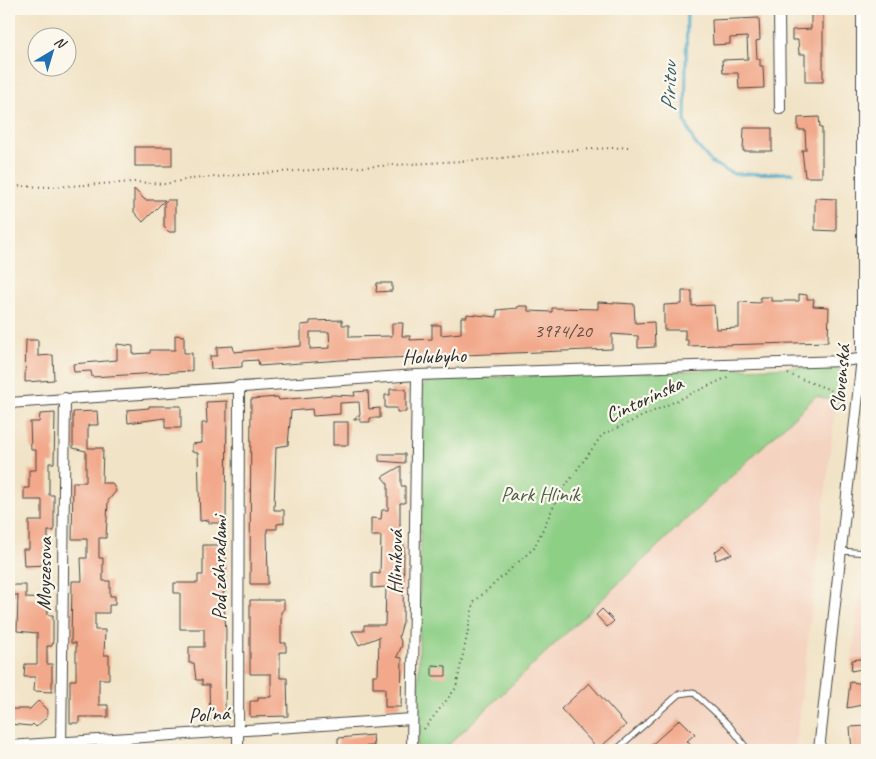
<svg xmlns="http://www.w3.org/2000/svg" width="876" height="759" viewBox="0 0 876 759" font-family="Caveat,sans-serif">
<rect width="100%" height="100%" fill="#fbf7ec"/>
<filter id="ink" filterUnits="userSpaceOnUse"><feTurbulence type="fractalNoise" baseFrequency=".02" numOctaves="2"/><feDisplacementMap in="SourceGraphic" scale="10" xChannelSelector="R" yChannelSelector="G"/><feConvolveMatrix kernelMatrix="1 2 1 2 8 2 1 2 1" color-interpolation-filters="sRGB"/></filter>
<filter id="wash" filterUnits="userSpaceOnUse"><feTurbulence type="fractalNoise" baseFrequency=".0096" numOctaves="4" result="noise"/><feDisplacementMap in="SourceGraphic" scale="20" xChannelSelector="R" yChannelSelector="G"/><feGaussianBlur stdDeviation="1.12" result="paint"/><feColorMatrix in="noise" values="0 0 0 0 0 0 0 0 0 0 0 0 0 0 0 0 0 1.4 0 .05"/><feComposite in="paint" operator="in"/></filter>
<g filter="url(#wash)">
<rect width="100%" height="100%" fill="#f1e3c6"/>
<g fill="#f4d3c0">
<polygon points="816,396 836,404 795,750 443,750"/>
<polygon points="867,518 867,657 852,660 862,574"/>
</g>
<polygon fill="#8ecf86" stroke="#5c7d58" points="831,366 844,372 840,403 816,396 443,750 416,750 418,740 422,387 426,382 434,379"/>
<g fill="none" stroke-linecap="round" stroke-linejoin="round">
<polyline stroke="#47a8c7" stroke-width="3" points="687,9 685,121 694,142 712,163 734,174 793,173"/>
</g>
<g id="blocks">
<g fill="#f2a88a" fill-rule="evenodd">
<polygon points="811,9 823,9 823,82 805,82 805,54 799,54 798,40 792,40 792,30 811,29"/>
<polygon points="759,18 760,40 756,41 757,59 760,59 760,66 763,66 764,88 739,89 738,73 723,73 722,60 748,59 747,37 730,38 730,44 713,45 712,20"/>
<polygon points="819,117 820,128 822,128 822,177 805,177 802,150 806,150 805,130 798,130 798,118"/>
<polygon points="744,128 772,128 772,151 743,151"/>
<rect x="135" y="147" width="37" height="19"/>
<polygon points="134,189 145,200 165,200 143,222 134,212"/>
<polygon points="815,198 836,199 836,231 815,230"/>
<polygon points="167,200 175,200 175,232 169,232 164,227 164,203"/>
<polygon points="377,283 392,283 392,291 376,292"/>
<polygon points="682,291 692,291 692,306 714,305 716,329 739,328 739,302 760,303 760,297 771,297 771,301 799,301 799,294 807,295 807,299 814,299 813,306 829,307 828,342 688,346 688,340 685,340 685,330 664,330 664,305 682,304"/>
<path d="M598,302L634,304L635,323L654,322L655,347L638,348V336L612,334V349L341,360L259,366L258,360L242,361V367L211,369L210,356H217V347L233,346L234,352L301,346V325L310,324V321L342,320V325H349V337L392,336V323H403L402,336H410V340L432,339V325H441V335L461,333V317H467V314L497,317V310L518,308V306H528V311L552,312V308L598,309ZM310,332H329L330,348L310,349Z"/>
<polygon points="175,335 184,336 184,353 192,353 192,371 92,377 91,371 74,372 73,364 117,360 117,344 133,346 133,354 150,353 150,350 175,350"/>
<polygon points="26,340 38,340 38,356 53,355 54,380 25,382"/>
<polygon points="390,389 406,389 406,412 397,412 397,408 385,408 385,395 390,395"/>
<polygon points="368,391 369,409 380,408 380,418 370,418 370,422 360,422 360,419 353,419 360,415 359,402 340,403 340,414 313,416 312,409 291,411 288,445 276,447 274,510 284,510 284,523 277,524 277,529 267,529 268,584 250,584 251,399 278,397 279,400 333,395 355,396 354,392"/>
<polygon points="227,401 226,523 209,523 209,520 200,521 198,453 192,452 192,444 202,443 202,423 207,423 206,402"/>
<polygon points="149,406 181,406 181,428 165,428 165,418 128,423 127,410 149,408"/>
<polygon points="97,411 98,425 88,425 88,448 103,448 102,483 112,483 116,491 108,501 106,538 99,538 99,558 103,558 103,581 110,581 110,596 115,596 115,605 109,605 109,613 95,613 95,630 105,630 104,655 109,655 109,679 99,679 99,705 108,705 108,717 79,717 79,723 70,723 70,680 76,680 76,643 71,643 72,581 82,581 81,558 87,558 87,539 72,539 73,482 86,482 86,451 73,448 73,412"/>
<polygon points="55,413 54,463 49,463 49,495 54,495 54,531 48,531 48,565 24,566 23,549 29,549 29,521 42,521 42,500 24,500 24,488 29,488 29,470 36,470 36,450 31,450 30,422 39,422 40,414"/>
<rect x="333" y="422" width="15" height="23"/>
<polygon points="379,454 405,454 405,463 379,461"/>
<polygon points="401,466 401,486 405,486 405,503 400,503 400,542 403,542 404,549 403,622 399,636 402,645 397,657 402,658 401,707 385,707 385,688 373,688 373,675 378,675 379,637 359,645 352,631 364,631 364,625 385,625 386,587 372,588 372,573 380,574 381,536 371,536 371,518 381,519 382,510 388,510 388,484 382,477"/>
<polygon points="203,545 226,545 226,584 225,592 223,592 226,631 225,719 210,720 209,685 202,685 202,680 196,680 194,663 189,663 189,647 204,647 204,629 180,629 180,593 174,593 174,583 198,583 198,575 203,575"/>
<polygon points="724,545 732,554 716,560 715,552"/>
<polygon points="9,585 26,585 26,598 48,599 48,615 53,615 53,640 52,646 47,646 47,664 52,664 52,692 34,691 35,677 24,677 25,664 37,664 37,633 17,631 18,595 9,595"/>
<polygon points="250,600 284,600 284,609 281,612 281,643 286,643 286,652 280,652 280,678 287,678 288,716 250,717 250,701 258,701 258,697 271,697 271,674 250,674"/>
<polygon points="602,609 614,621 607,627 596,615"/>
<polygon points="867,658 867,668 851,671 852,660"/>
<polygon points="432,665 446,666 446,676 432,676"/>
<polygon points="850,682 867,684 867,704 847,708"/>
<polygon points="589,683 626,725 598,749 561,709"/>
<polygon points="38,701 47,710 47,717 36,727 33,724 31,726 9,724 9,709 30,709"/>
<polygon points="680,719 695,734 687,741 695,750 646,750"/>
<polygon points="867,726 867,750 852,750 850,727"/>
<polygon points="373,735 374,746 355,747 355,750 338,750 338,738"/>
</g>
</g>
</g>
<g filter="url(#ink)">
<use href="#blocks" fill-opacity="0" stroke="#494742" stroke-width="1"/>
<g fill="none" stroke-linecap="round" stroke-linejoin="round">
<g stroke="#494742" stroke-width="7">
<g id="service">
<polyline points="841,551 867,553"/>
<polyline points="616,750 679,694 693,692 729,725 748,750"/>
</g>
</g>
<g stroke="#494742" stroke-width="12">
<g id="minor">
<polyline points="779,9 780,109"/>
<polyline points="9,403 417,375 843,361 867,358"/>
<polyline points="9,746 412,719"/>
<polyline points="61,750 65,398"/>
<polyline points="238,750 239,386"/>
<polyline points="412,750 417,375"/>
<polyline points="819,750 862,358 862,9"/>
</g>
</g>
<g stroke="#494742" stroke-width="2" stroke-dasharray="1 4" stroke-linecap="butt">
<polyline points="9,186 51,187 135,182 165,184 190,179 279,172 494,159 560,151 629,147"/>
<polyline points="788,374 839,393"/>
<polyline points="424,729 456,688 474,602 534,548 559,495 602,435 730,376"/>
</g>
<use href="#service" stroke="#fff" stroke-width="5"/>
<use href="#minor" stroke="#fff" stroke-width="10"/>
</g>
</g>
<g text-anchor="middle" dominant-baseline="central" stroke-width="4.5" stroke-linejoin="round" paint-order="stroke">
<g font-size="19" fill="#5d4a43">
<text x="563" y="331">3974/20</text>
</g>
<g font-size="21" fill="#2b2b2b" stroke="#fbf7ec">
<text transform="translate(434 356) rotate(-2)">Holubyho</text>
<text transform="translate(840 379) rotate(-85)">Slovenská</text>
<text transform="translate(644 399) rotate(-25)">Cintorínska</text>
<text transform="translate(395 562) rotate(-89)">Hliníková</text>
<text transform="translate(219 568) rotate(-90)">Pod záhradami</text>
<text transform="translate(44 574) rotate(-89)">Moyzesova</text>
<text transform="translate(209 714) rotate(-4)">Poľná</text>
</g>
<g font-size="21" fill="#495c46" stroke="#fbf7ec">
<text x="540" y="494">Park Hliník</text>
</g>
<g font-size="22" font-style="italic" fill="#365d69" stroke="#fbf7ec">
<text transform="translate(669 87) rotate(-89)">Piritov</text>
</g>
</g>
<rect width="876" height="759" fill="none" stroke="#fbf7ec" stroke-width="30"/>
<g transform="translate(52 52) rotate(38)"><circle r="24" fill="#fbf7ec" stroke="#a8a59f"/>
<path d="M0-4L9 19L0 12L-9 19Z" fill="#1f6fb2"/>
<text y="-8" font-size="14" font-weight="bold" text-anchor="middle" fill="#2b2b2b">N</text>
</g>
</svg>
